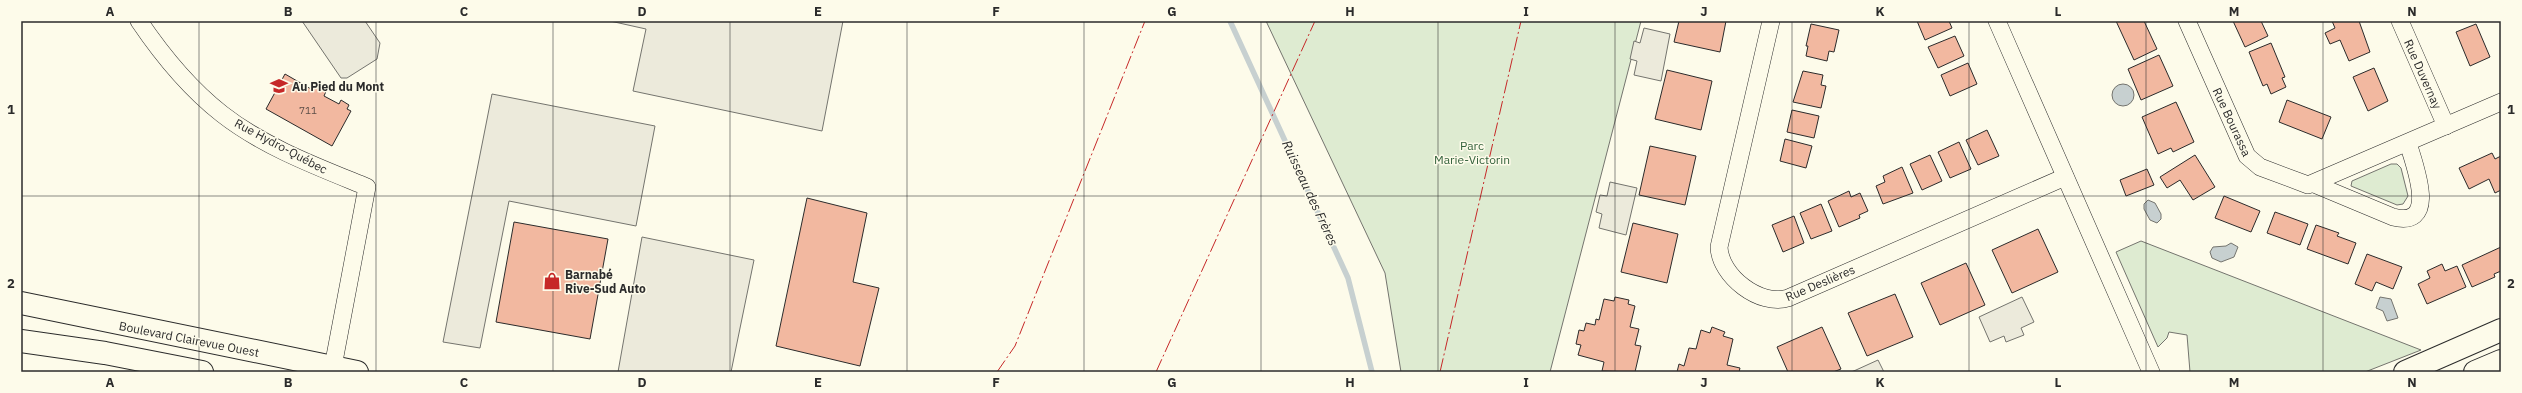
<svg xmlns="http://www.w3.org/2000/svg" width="2522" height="393" viewBox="0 0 2522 393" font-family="'IBM Plex Sans',sans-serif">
<rect width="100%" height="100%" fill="#fdfbea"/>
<g fill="#deebd1" stroke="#74746e">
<polygon points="1266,21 1641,21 1550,372 1401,372 1385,273"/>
<polygon points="2391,164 2397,164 2401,168 2408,196 2403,204 2397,205 2351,186 2352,181"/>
<polygon points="2141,241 2421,350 2365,372 2190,372 2187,335 2169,332 2167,338 2158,347 2116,252"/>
</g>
<g fill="#eceadb" stroke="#74746e">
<polygon points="302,21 365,21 380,43 377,59 347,78 341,78"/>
<polygon points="610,21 843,21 822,131 633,91 646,29"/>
<polygon points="1644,28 1670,34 1661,81 1634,75 1637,61 1630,59 1634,41 1640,43"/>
<polygon points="492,94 655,126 636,226 509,201 480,348 443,342"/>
<polygon points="1610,182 1637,188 1626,235 1599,228 1602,214 1596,212 1600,195 1607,196"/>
<polygon points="642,237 754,260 731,372 618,372"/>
<polygon points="2022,297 2034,322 2021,328 2024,335 2006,342 2004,336 1990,342 1979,317"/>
<polygon points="1878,360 1884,372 1851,372 1856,370"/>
</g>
<g fill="#c7d0d0" stroke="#74746e">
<circle cx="2123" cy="95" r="11"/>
<polygon points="2148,200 2155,203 2161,214 2161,219 2157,223 2150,220 2144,209 2144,204"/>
<polygon points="2231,243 2238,247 2234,257 2221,262 2212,258 2210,252 2213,247 2226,246"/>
<polygon points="2380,297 2391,299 2398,318 2387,321 2383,311 2376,308"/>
</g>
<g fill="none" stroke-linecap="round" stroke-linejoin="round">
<polyline stroke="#c7d0d0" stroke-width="5.5" points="1230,21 1348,278 1372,372"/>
</g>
<g fill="#f2b8a0" stroke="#2b2b2b">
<polygon points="1679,21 1726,21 1720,52 1674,42"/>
<polygon points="1917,21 1949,21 1952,28 1925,40"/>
<polygon points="2116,21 2144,21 2157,49 2134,60"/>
<polygon points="2233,21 2261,21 2268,36 2245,47"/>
<polygon points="2332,21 2359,21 2370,52 2349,61 2340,40 2330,44 2325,33 2335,28"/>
<polygon points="1811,24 1839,30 1834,52 1829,51 1827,61 1806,56 1808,46 1806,46"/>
<polygon points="2476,24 2490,57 2470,66 2456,32"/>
<polygon points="1955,36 1964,56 1938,68 1928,47"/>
<polygon points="2271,43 2285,77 2282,78 2286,87 2271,94 2267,84 2263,86 2249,52"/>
<polygon points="2159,55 2173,86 2141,100 2128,69"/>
<polygon points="1968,63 1977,84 1950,96 1941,75"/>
<polygon points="2374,68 2388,101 2368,111 2353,77"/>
<polygon points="1667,70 1712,81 1701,130 1655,119"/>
<polygon points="1803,71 1823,75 1821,85 1826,86 1821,108 1793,102"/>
<polygon points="285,74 311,89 315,83 327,89 324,96 339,104 341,100 349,105 347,109 351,111 332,146 266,109"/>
<polygon points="2287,100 2331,117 2322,139 2279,122"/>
<polygon points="2176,102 2194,142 2173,152 2171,148 2158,154 2142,117"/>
<polygon points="1792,110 1819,116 1814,138 1787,132"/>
<polygon points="1987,130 1999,156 1978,165 1966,140"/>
<polygon points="1785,139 1812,146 1806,168 1780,161"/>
<polygon points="1959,142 1971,169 1950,178 1938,152"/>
<polygon points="1650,146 1696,156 1685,205 1639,195"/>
<polygon points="2492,153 2495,159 2501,156 2501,190 2495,193 2489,179 2469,189 2459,168"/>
<polygon points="1930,155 1942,181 1922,190 1910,164"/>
<polygon points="2195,155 2215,187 2193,200 2180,180 2167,188 2160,177"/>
<polygon points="1902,167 1913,193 1883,204 1876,186 1885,182 1883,176"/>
<polygon points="2147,169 2154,185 2126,196 2120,180"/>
<polygon points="1849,191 1851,197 1860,193 1868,211 1859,215 1860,218 1839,227 1828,201"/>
<polygon points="2224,196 2260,211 2251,232 2215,218"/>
<polygon points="807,198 867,213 853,282 879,288 860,366 776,346"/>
<polygon points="1821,204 1832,231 1811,239 1800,213"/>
<polygon points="2275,212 2308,224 2300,245 2267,233"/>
<polygon points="1794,216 1804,243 1783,252 1772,225"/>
<polygon points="514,222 608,239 590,339 496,322"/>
<polygon points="1633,223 1678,234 1667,283 1621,272"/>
<polygon points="2316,225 2339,233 2337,236 2356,243 2348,264 2307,249"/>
<polygon points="2038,229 2058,272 2012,293 1992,250"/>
<polygon points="2501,247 2501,271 2494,274 2495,277 2472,287 2462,265"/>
<polygon points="2367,254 2402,267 2393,289 2376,282 2372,291 2355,284"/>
<polygon points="1966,263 1985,305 1940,325 1921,283"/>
<polygon points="2442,264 2445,271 2457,266 2466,287 2427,304 2418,284 2430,278 2427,271"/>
<polygon points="1895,294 1913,337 1867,356 1848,313"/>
<polygon points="1615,297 1629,300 1628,304 1635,306 1630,327 1639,329 1635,345 1641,346 1635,372 1602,371 1604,362 1578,355 1581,345 1576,344 1579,330 1584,331 1586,323 1595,325 1596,319 1599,320 1604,299 1614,301"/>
<polygon points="1712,327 1725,332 1723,336 1733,339 1727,365 1740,368 1739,372 1677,372 1679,364 1684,366 1689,348 1696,349 1701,330 1710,333"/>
<polygon points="1822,327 1841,369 1833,372 1788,372 1777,347"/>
</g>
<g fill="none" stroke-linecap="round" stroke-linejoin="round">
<g stroke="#2b2b2b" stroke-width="18">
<g id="street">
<path d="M139,21C162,55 190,89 222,114C264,147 318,167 367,187L332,372"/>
<path d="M1771,21L1719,247C1720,276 1760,307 1788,298L2065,177"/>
<polyline points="1997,21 2151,372"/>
<polyline points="2187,21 2247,156 2260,167 2308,185 2501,102"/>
<polyline points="2400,21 2446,126"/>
<path d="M2314,184L2393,217C2440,229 2414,164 2408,143"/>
</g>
</g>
<g stroke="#2b2b2b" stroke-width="24">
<g id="secondary">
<polyline points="21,303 357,372"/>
<polyline points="21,341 105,353 202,372"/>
<polyline points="2405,372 2501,330"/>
<polyline points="2475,372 2501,361"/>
</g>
</g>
<use href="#street" stroke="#fdfbea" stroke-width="17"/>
<use href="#secondary" stroke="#fdfbea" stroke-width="22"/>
<g stroke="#c62828" stroke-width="1" stroke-dasharray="14 3 2 3" stroke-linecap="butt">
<polyline points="997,372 1015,346 1145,21"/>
<polyline points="1156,372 1315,21"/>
<polyline points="1440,372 1521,21"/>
</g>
</g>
<path fill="none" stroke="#2b2b2b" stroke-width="1" stroke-opacity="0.55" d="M199,21V372M376,21V372M553,21V372M730,21V372M907,21V372M1084,21V372M1261,21V372M1438,21V372M1615,21V372M1792,21V372M1969,21V372M2146,21V372M2323,21V372M21,196H2501"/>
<defs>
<g id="school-bare" transform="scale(1.38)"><path d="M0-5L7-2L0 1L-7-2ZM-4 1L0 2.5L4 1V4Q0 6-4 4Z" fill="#c62828" stroke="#fdfbea" stroke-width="2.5" paint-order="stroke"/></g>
<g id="shop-bare" transform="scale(1.38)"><path d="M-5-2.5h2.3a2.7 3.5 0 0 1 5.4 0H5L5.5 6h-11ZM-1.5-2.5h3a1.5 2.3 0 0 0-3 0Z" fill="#c62828" stroke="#fdfbea" stroke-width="2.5" paint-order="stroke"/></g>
</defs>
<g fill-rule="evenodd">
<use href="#school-bare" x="279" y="86"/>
<use href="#shop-bare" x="552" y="281"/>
</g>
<g text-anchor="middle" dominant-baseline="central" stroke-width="3" stroke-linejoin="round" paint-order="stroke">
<g font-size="10" fill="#5d4e48">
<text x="308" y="110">711</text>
</g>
<g font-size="12" fill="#2b2b2b" stroke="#fdfbea">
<text transform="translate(2423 74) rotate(66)">Rue Duvernay</text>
<text transform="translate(2232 122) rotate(65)">Rue Bourassa</text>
<text transform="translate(281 146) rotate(28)">Rue Hydro-Québec</text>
<text transform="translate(1820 283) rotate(-23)">Rue Deslières</text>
<text transform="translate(189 339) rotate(11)">Boulevard Clairevue Ouest</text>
</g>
<g font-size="12" font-weight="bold" fill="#2b2b2b" stroke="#fdfbea" text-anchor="start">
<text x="292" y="86">Au Pied du Mont</text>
<text x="565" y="274">Barnabé<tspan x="565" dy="14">Rive-Sud Auto</tspan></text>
</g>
<g font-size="12" fill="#34623c" stroke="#fdfbea">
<text x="1472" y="145">Parc<tspan x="1472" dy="14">Marie-Victorin</tspan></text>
</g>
<g font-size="13" font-style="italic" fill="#2b2b2b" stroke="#fdfbea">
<text transform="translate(1310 193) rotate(65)">Ruisseau des Frères</text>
</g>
</g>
<rect width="2522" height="393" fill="none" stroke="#fdfbea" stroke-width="44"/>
<rect x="22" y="22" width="2478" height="349" fill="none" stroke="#2b2b2b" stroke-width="1.5"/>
<g font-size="13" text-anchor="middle" font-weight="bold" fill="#2b2b2b">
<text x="110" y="16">A</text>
<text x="288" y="16">B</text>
<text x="464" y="16">C</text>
<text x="642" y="16">D</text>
<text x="818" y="16">E</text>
<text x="996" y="16">F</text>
<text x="1172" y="16">G</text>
<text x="1350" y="16">H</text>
<text x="1526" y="16">I</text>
<text x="1704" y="16">J</text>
<text x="1880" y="16">K</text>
<text x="2058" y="16">L</text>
<text x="2234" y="16">M</text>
<text x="2412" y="16">N</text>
<text x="11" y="114">1</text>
<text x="2511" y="114">1</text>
<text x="11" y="288">2</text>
<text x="2511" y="288">2</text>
<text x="110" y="387">A</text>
<text x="288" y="387">B</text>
<text x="464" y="387">C</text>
<text x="642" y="387">D</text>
<text x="818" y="387">E</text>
<text x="996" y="387">F</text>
<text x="1172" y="387">G</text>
<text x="1350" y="387">H</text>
<text x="1526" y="387">I</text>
<text x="1704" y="387">J</text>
<text x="1880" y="387">K</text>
<text x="2058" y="387">L</text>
<text x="2234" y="387">M</text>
<text x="2412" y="387">N</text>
</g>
</svg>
